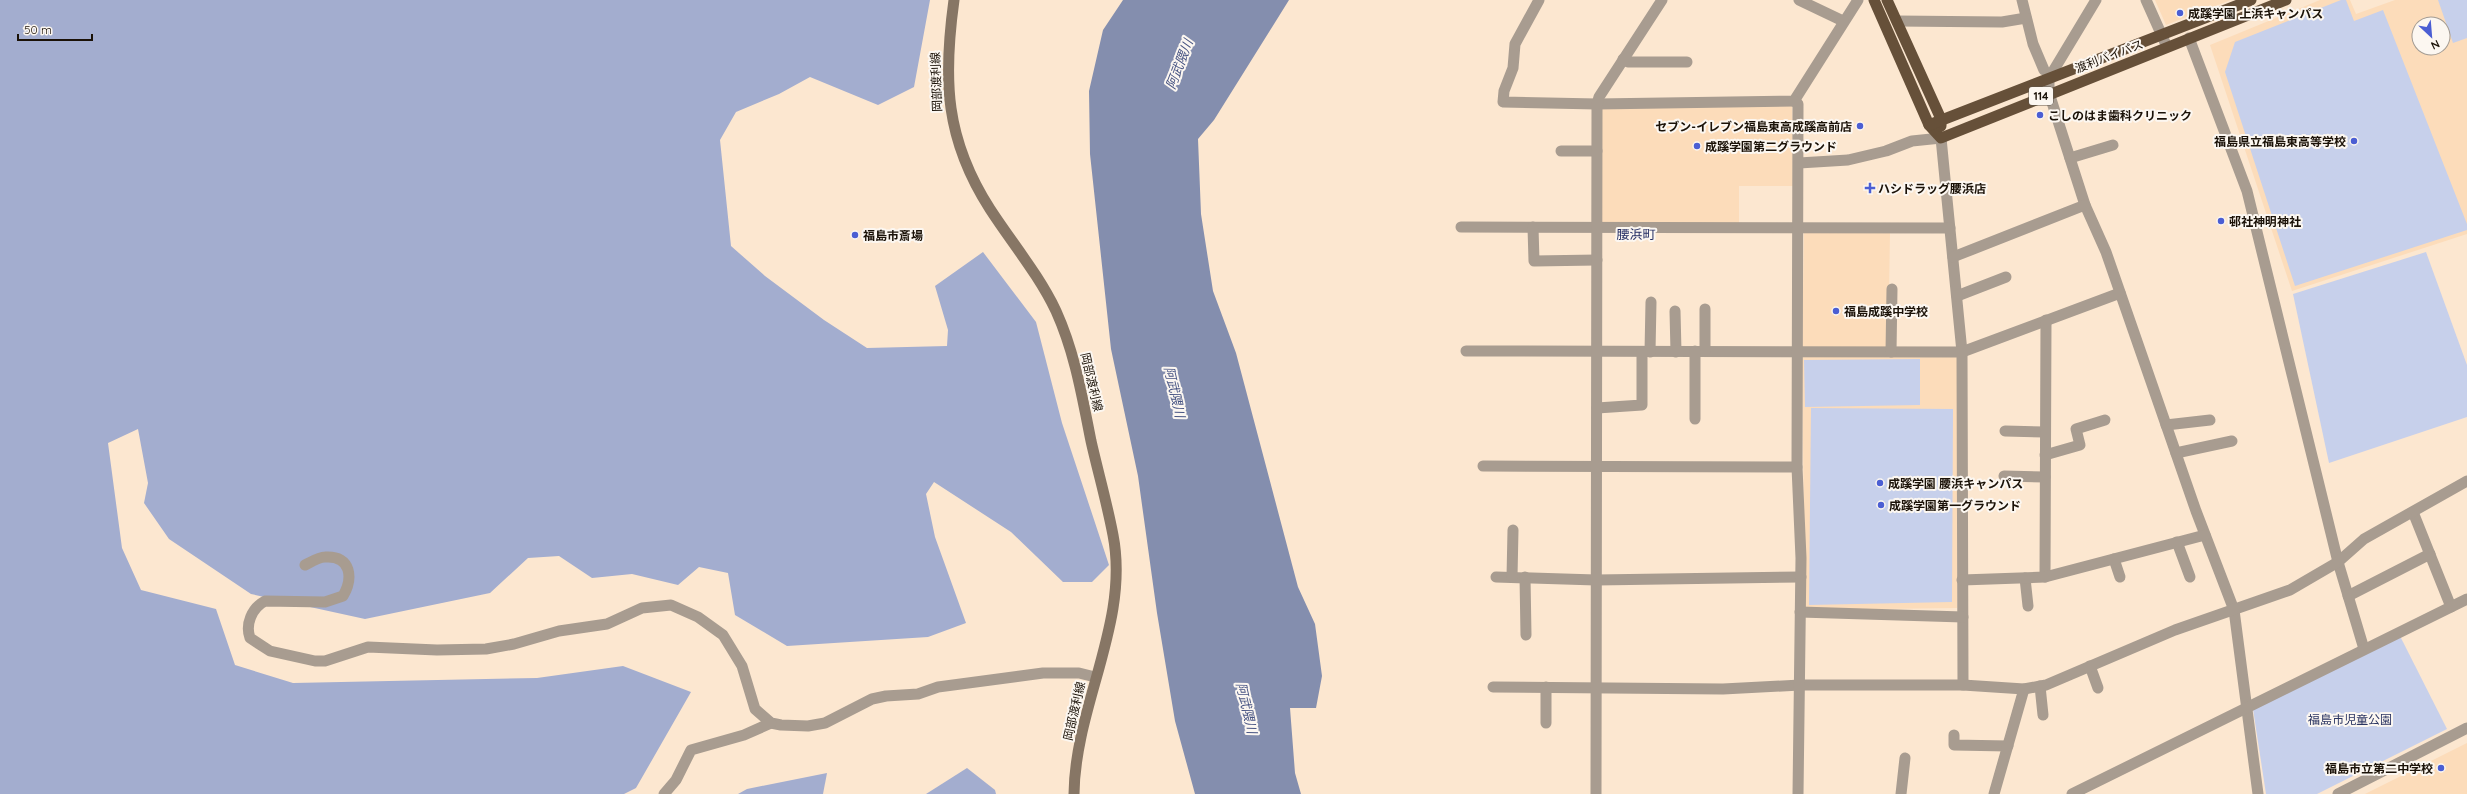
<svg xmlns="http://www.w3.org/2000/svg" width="2467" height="794" viewBox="0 0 2467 794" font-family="Quicksand,'Noto Sans JP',sans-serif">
<rect width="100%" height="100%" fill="#fce7d0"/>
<g fill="#fcdcba" fill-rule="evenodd">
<polygon points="2155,0 2231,0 2166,25"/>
<path d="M2320,0H2350L2356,14L2395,0H2467V234L2292,291L2210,45ZM2419,24H2443V48H2419Z"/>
<polygon points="1792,106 1793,186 1739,186 1739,223 1601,224 1600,107"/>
<polygon points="1804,232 1890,233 1888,356 1957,357 1957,608 1805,610 1802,357"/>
<polygon points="2467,743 2467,794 2365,794"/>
</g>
<g fill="#c7d0eb">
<polygon points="2341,0 2346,0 2354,21 2383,10 2467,224 2467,230 2295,286 2225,72 2235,42"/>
<polygon points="2438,0 2467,0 2467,38 2453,43"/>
<polygon points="2426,252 2467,365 2467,417 2329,463 2293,294"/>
<polygon points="1920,359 1920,405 1805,407 1804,360"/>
<polygon points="1811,408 1953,409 1952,602 1809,605"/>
<polygon points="2400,636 2447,729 2317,794 2266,794 2253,709"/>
</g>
<g fill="#a3adcf">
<polygon points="0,0 930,0 914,87 878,105 810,77 779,94 736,112 720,140 731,246 765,276 824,320 867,348 947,346 948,330 935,286 983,252 1036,322 1062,423 1109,565 1092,582 1063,582 1011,532 934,482 926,494 935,537 966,623 928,637 787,646 735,615 728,573 699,567 678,585 632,574 592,578 559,556 528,558 490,593 365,619 251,594 169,539 144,503 148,483 138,429 108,443 122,548 141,590 216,609 235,665 293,683 537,678 623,666 691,692 636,788 624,794 0,794"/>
<polygon points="967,768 995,790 996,794 926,794"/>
<polygon points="827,773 823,794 738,794 747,789"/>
</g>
<polygon fill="#848eae" points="1123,0 1289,0 1214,120 1198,139 1201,214 1213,291 1236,353 1298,587 1315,624 1322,676 1316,708 1290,708 1295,773 1301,794 1195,794 1175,721 1157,613 1138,476 1111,349 1090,154 1089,91 1103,30"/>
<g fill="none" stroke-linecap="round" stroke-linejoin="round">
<g stroke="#a89c90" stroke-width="11">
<polyline points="1539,0 1515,44 1513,68 1504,91 1503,102 1597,104 1794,101 1858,0"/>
<polyline points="1799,0 1843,21"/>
<polyline points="2022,0 2033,44 2044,70"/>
<polyline points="2096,0 2049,78 2049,93 2085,205 2106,252 2196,511 2234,610 2258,794"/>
<polyline points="2146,0 2167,47"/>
<polyline points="1897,21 2002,22 2026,18"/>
<polyline points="2189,38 2247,191 2338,562 2364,649"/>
<polyline points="1623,59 1628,62 1687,62"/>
<polyline points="1941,138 1962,352 1963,685"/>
<polyline points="1561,151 1597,151"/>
<polyline points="2070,158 2113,145"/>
<polyline points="1461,227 1950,228"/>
<polyline points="1533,227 1534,261 1597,260"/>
<polyline points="1953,257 2085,205"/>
<polyline points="1957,296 2006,277"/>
<polyline points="1675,311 1676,352"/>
<polyline points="1466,351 1962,352 2120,293"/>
<polyline points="1705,351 1705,309"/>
<polyline points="1650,352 1651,302"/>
<polyline points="1891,352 1892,289"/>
<polyline points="1597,408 1642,405 1642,352"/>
<polyline points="1695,419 1695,351"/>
<polyline points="2166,425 2210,420"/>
<polyline points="2005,431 2045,432"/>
<polyline points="2176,453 2232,441"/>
<polyline points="2045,455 2080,445 2076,429 2105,420"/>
<polyline points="1483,466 1797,467"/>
<polyline points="2004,476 2045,477"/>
<polyline points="2413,512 2451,607"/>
<polyline points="2177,542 2190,577"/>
<polyline points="2114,559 2120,577"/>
<path d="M305,565C311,562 319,557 325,557C352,555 353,579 343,596L325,602L265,601C252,608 245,624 250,638L270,651L315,661H325L368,647L437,650L486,649L514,644L559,631L607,624L642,608L671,605L698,617L723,635L742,666L755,709L771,723L781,725L808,726L825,723L872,699L886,696L918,694L938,687L1043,673H1079L1095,677"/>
<polyline points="1496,577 1596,580 1801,577"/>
<polyline points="1512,577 1513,530"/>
<polyline points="1525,577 1526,635"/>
<polyline points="2045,577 2046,320"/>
<polyline points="2025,578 2028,606"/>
<polyline points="1962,580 2045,577 2205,535"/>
<polyline points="2348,596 2430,554"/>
<polyline points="1800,612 1963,617"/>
<polyline points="2090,666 2098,688"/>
<polyline points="2040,686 2043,715"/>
<polyline points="1493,687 1723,689 1800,685 1963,685 2024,689 2046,685 2175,630 2290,590 2338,562 2364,539 2467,481"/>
<polyline points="1546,687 1546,723"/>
<polyline points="1954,735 1954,745 2008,746"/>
<polyline points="664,794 676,780 691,750 744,735 771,723"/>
<polyline points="1596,794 1597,104 1599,97 1662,0"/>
<polyline points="1901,794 1905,758"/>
<polyline points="1994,794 2024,689"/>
<polyline points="2072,794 2467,599"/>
</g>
<g stroke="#a89c90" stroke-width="11">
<polyline points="1794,101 1798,104 1797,467 1801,558 1798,794"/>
<polyline points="1799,163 1848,160 1886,151 1912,141 1941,138"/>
<polyline points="2338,794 2467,728"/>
</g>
<path stroke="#877665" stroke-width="11" d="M954,0C943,80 945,139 990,209C1012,243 1039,275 1056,311C1075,353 1082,396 1091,441C1098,472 1107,503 1113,535C1130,622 1075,705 1074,794"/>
<g stroke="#665039" stroke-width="11">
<polyline points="1874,0 1929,125 1941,138 2286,0"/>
<polyline points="1887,0 1941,119 1941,126"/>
<polyline points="1929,125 2251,0"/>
</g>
</g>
<g fill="#4b5ed3" stroke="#fcf7f1" stroke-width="1.5">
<circle cx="2180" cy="13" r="4"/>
<circle cx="2040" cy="115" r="4"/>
<circle cx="1860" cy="126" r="4"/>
<circle cx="2354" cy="141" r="4"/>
<circle cx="1697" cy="146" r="4"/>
<path d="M1868 182h4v4h4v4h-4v4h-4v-4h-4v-4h4z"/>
<circle cx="2221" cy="221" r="4"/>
<circle cx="855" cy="235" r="4"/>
<circle cx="1836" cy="311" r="4"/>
<circle cx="1880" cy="483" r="4"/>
<circle cx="1881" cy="505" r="4"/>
<circle cx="2441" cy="768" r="4"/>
</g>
<g text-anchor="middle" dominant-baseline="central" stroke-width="4" stroke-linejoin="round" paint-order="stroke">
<rect fill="#fcf7f1" stroke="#5e564d" stroke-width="1" x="2029" y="87" width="24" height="18" rx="3"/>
<g font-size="11" font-weight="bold" fill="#1a1107">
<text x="2041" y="96">114</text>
</g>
<g font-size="12" font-weight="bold" fill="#1a1107" stroke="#fcf7f1" text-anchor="start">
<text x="2188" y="13">成蹊学園 上浜キャンパス</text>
<text x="2048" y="115">こしのはま歯科クリニック</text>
<text x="1852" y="126" text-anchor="end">セブン-イレブン福島東高成蹊高前店</text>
<text x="2346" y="141" text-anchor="end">福島県立福島東高等学校</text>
<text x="1705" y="146">成蹊学園第二グラウンド</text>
<text x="1878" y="188">ハシドラッグ腰浜店</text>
<text x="2229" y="221">邨社神明神社</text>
<text x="863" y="235">福島市斎場</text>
<text x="1844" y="311">福島成蹊中学校</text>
<text x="1888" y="483">成蹊学園 腰浜キャンパス</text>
<text x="1889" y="505">成蹊学園第一グラウンド</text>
<text x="2433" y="768" text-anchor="end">福島市立第二中学校</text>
</g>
<g font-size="12" fill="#1a1107" stroke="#fcf7f1">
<text transform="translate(2109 56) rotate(-21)">渡利バイパス</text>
<text transform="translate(936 82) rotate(-92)">岡部渡利線</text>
<text transform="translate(1092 382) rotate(77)">岡部渡利線</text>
<text transform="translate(1074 711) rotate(-77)">岡部渡利線</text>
</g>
<g font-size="12" fill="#2b3562" stroke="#fcf7f1">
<text x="2350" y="719">福島市児童公園</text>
</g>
<g font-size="13" font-style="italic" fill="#475483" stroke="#fcf7f1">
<text transform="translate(1179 64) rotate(-69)">阿武隈川</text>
<text transform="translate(1175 392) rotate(77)">阿武隈川</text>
<text transform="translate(1247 708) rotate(77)">阿武隈川</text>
</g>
<g font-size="13" fill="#1e275f" stroke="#fcf7f1">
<text x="1636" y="234">腰浜町</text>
</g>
</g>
<g transform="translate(2431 36) rotate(154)"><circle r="19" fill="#fcf7f1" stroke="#a29b93"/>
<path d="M0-3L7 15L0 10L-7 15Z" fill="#4b5ed3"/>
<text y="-6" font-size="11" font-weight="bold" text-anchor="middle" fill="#1a1107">N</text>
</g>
<path d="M18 34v6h74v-6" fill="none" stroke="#1a1107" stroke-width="2"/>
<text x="24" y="34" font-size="12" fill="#1a1107" stroke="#fcf7f1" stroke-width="3" paint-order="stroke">50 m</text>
</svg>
